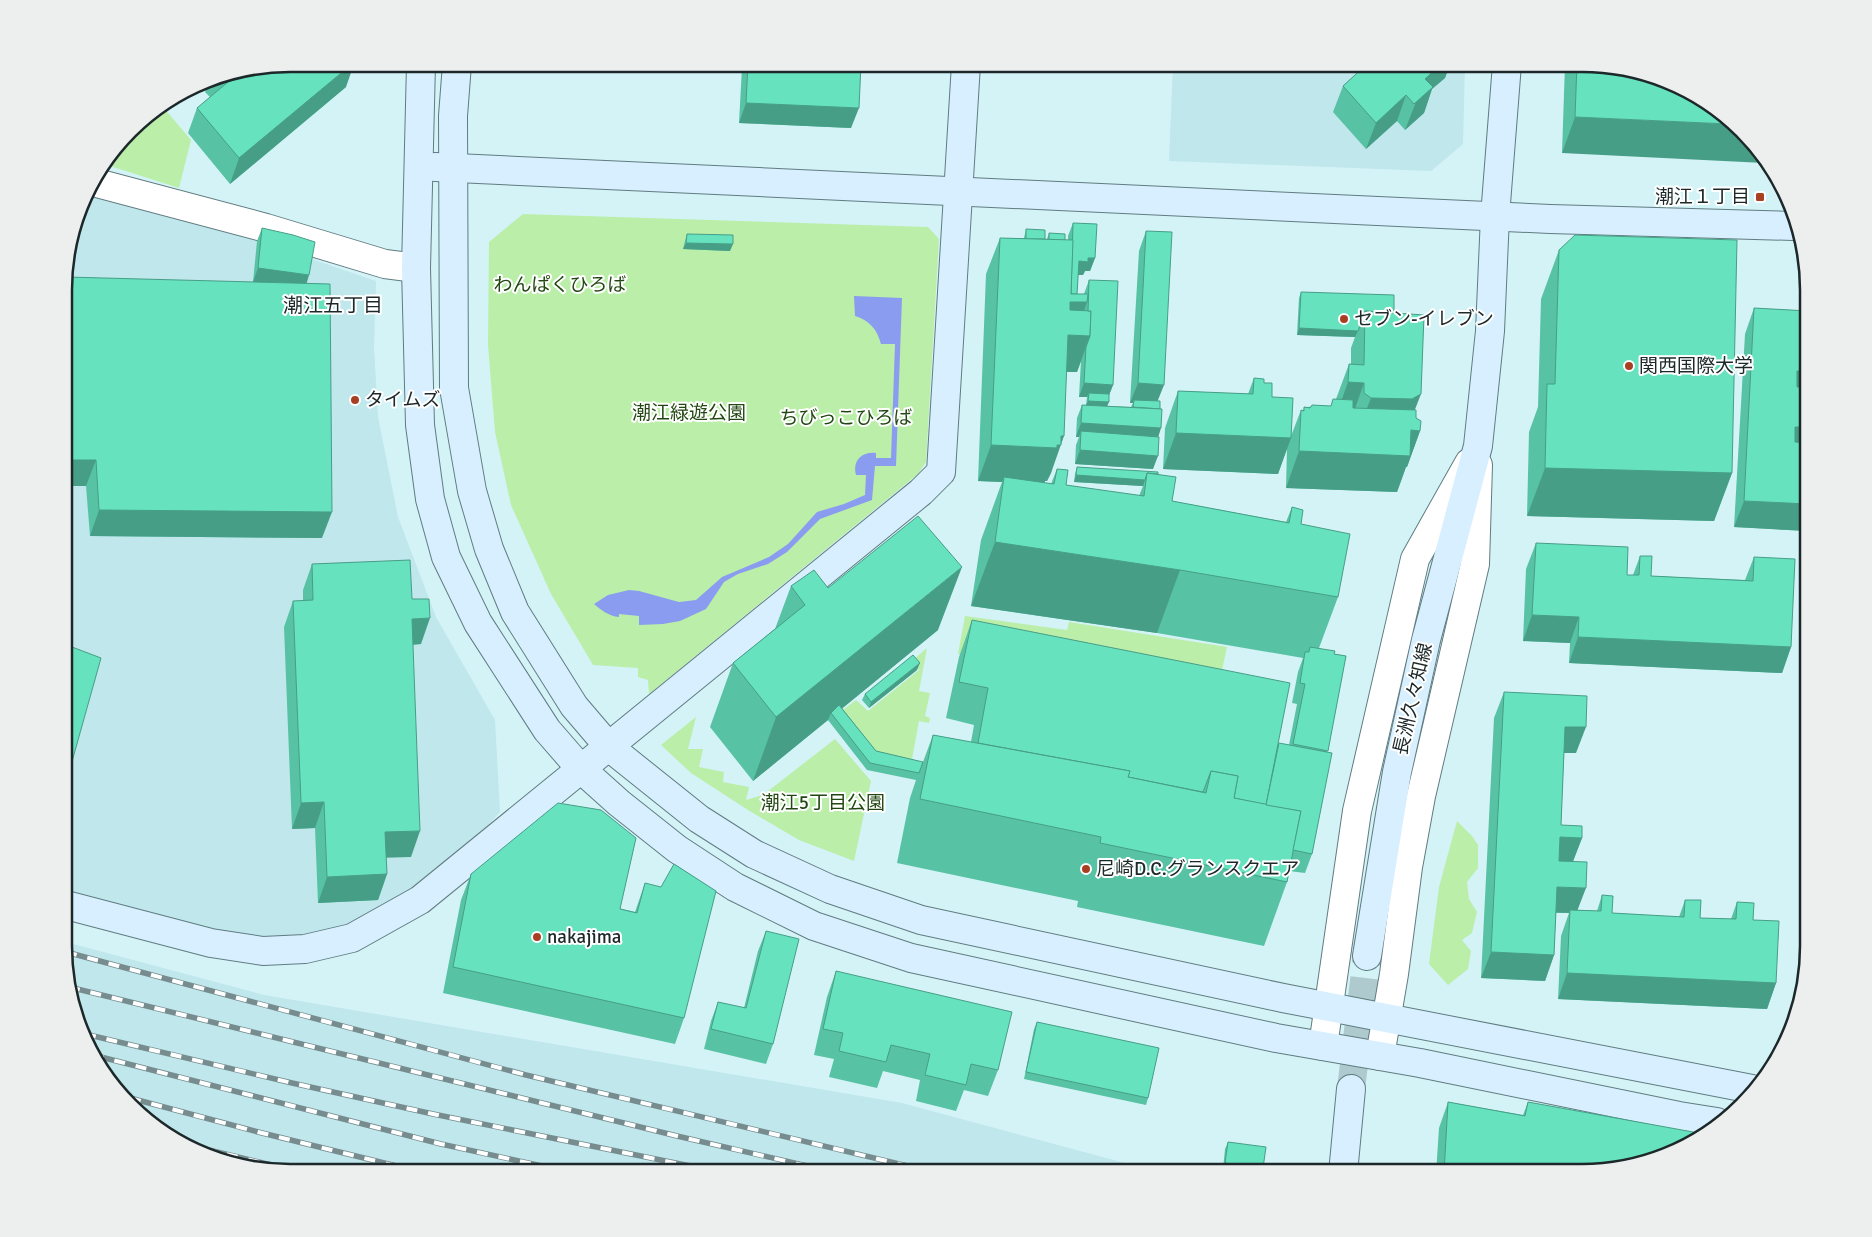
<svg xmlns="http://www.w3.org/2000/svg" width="1872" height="1237" viewBox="0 0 1872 1237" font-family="Signika,'Noto Sans JP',sans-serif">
<rect width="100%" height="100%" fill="#d4f3f7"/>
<g fill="#bfe7ec">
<polygon points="1173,64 1465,64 1463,144 1431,171 1169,161"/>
<polygon points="92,184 376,281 374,347 378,417 398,517 436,617 495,720 500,812 420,900 305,949 66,905 66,262 87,190"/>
<polygon points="66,942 264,995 902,1103 1162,1173 291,1173 224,1162 216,1160 164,1135 94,1060 66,975"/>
</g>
<g fill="#bbeea9">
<polygon points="163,107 191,140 179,188 107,165 141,120"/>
<polygon points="523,214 928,227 939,239 926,462 918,474 649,694 648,680 638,677 638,668 593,665 551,594 511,505 495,432 488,345 489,242"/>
<polygon points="965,616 1067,630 1069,622 1227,647 1215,703 958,654"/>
<polygon points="927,648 919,691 930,693 925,716 930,718 929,723 919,721 911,765 875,757 839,713 856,700 868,711 919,670 912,661"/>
<polygon points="696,717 688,749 703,749 699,767 724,772 723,782 749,787 746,800 763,795 835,739 871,781 854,861 799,840 748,810 691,773 661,745"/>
<polygon points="1457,821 1472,836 1478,845 1478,868 1467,882 1469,899 1477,912 1472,933 1462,940 1471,951 1468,969 1448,985 1429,964 1439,887"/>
</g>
<path fill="#8a9cef" d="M854,296L902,298L896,466H875L872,500L820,519L787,552L768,564L738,574L724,582L706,609L680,621L663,624L639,625V616L619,614V617C609,616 601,610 594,604L608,595L629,590L639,591L679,602L696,600L722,577L769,557L788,544L817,512L844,504L865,495L866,475H856C852,461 862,451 876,453V458H891L895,344H881C877,329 869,320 855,316Z"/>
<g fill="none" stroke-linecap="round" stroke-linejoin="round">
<polyline stroke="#afcace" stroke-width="28" stroke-dasharray="28 14" stroke-linecap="butt" points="1351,1089 1367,956"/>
<g stroke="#607c80" stroke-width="30">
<g id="street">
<polyline points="93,182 266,228 385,264 416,268"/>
<polyline points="1323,1046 1357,811 1415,559 1469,463"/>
<polyline points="1380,1056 1394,974 1408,867 1421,796 1475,564 1478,465"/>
</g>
</g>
<g stroke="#607c80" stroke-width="30">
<g id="secondary">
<polyline points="421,64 416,268 420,425 430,499 446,557 478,623 547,730 580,768 619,803 677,849 735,887 814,926 911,958 1276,1038 1420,1063 1679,1116 1717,1122"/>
<polyline points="457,64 453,116 454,388 472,491 489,549 515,612 574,706 609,747 699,819 754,854 830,889 921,920 1283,998 1752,1089"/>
<polyline points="435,167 1550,219 1793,226"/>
<polyline points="66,905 211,943 263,951 305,949 352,938 420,900 921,492 941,472 966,64"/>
<polyline points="1367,956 1397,772 1426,640 1478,446 1490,331 1495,216 1507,64"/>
<polyline points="1343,1173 1351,1089"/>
</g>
</g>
<use href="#street" stroke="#fff" stroke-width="28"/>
<use href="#secondary" stroke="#d7effe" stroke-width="28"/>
<g stroke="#778c8f" stroke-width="5.5">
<g id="rail">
<polyline points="66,952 526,1075 937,1173"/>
<polyline points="69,987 677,1136 838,1173"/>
<polyline points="85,1034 292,1083 433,1114 725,1173"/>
<polyline points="93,1055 441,1144 574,1173"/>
<polyline points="130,1098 258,1132 425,1173"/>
<polyline points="184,1144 305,1173"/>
</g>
</g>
<use href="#rail" stroke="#fff" stroke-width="4" stroke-dasharray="11" stroke-linecap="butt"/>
</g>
<g fill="#58c2a4">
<polygon points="291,64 346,87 230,184 188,133 197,108 210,97 205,92 210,80"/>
<polygon points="743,64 861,64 851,128 739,123 742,67"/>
<polygon points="1367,64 1450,64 1445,78 1432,89 1424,113 1405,130 1397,121 1366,149 1333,112 1343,86"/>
<polygon points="1565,64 1581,64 1654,76 1562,153"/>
<polygon points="1073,223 1095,258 1090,271 1085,271 1083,275 1078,275 1077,294 1084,294 1089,280 1113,385 1109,395 1107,406 1131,407 1133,403 1130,403 1139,251 1146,231 1158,401 1158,437 1153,469 1075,464 1076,445 1079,437 1076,437 1077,418 1082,405 1086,405 1087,397 1079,397 1081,361 1077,372 1067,372 1051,473 1047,481 1045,481 1044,483 1051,484 1057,469 1066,485 1139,496 1143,486 1074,482 1075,474 1077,467 1158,474 1172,501 1286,522 1292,507 1338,597 1319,648 1334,654 1346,656 1327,752 1312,854 1305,873 1289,871 1287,882 1264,946 1077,907 1078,901 897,863 910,798 916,780 867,770 828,720 753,781 710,727 733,663 775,629 791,586 828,588 938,630 842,708 876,751 923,762 933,735 971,742 974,725 946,718 959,657 972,620 1278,744 1289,745 1297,704 1292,703 1298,672 1303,658 1157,633 971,606 981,540 1002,482 978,481 986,274 1000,238 1024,238 1026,229 1045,239 1047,239 1049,233 1065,240 1068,240 1068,236"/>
<polygon points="262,228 306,284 322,538 90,536 86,486 66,486 66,277 261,283 253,282 257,241"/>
<polygon points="687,234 730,251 683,249 685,241"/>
<polygon points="1559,250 1732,473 1714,521 1527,516 1529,432 1538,407 1541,299"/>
<polygon points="1301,292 1394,313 1416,418 1420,431 1407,467 1406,467 1397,492 1286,488 1287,448 1278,474 1163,469 1165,428 1178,391 1248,394 1254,378 1264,383 1272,397 1291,436 1301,410 1303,411 1304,407 1331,406 1336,399 1349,364 1351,364 1351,348 1355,337 1297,335 1299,298"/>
<polygon points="1754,308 1808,311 1808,531 1734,527 1745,334"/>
<polygon points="1536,543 1627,575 1633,575 1640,556 1651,576 1745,580 1754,557 1791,647 1782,673 1569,663 1570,643 1523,641 1526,569"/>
<polygon points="312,564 412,599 421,644 413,645 411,857 386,857 387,874 378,900 318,903 315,828 292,829 284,627 293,601 303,601 303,590"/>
<polygon points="917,670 869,708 862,700 865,694"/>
<polygon points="1504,692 1576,753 1564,753 1561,825 1582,838 1573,861 1578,910 1597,911 1602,895 1612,913 1679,917 1685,900 1700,918 1731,919 1737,902 1753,920 1776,983 1767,1009 1558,999 1561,936 1569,913 1556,913 1554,955 1545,981 1481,978 1494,718"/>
<polygon points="471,874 635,912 645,883 684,1018 675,1044 443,993 461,900"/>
<polygon points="766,931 773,1044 766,1064 704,1049 711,1021 718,1002 744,1008 758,951"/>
<polygon points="836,971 998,1070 988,1096 964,1090 956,1111 916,1101 920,1080 883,1071 877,1088 829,1077 834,1059 814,1055 827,997"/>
<polygon points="1037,1022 1148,1098 1146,1105 1024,1079 1034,1029"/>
<polygon points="1448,1102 1523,1115 1528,1102 1596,1173 1436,1173 1439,1128"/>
<polygon points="1228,1142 1263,1168 1262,1173 1247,1173 1223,1169 1225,1149"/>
</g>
<g fill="#479e86">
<polygon points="352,64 354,64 346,87 230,184 239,158"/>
<polygon points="1285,64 1325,64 1322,72 1283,70"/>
<polygon points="1441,64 1450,64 1445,78 1432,89 1424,113 1405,130 1425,79"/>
<polygon points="1406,95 1397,121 1366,149 1376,123"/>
<polygon points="746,103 859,108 851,128 739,123"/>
<polygon points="1575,117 1728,124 1764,163 1562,153"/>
<polygon points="686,243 733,244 730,251 683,249"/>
<polygon points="1088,258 1095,258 1090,271 1085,271 1083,275 1074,275 1079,261"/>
<polygon points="258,268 309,275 305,289 253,282"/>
<polygon points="1069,298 1087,302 1076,335 1090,336 1077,372 1055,372"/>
<polygon points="1299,328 1358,331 1355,337 1297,335"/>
<polygon points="1797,371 1808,371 1808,397 1788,397"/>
<polygon points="1348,382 1364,383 1351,420 1335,419"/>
<polygon points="1084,383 1113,385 1108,398 1089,393 1087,397 1079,397"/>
<polygon points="1138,383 1164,385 1156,405 1134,400 1133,403 1130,403"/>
<polygon points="1421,394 1407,430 1357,434 1371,398"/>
<polygon points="1088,401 1109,402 1106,409 1085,408"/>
<polygon points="1081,423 1161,428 1157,441 1081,431 1079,437 1076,437"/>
<polygon points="1795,427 1808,427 1808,445 1785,453"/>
<polygon points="1411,430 1420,431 1407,467 1406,467 1397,492 1286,488 1299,451"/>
<polygon points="1176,433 1291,438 1278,474 1163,469"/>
<polygon points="1061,436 1064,436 1051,473 1047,481 1045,481 1044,484 1004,477 1002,482 978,481 991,445"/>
<polygon points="1080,450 1158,456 1153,469 1075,464"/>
<polygon points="66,460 96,460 86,486 66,486"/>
<polygon points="1545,468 1732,473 1714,521 1527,516"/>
<polygon points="1076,475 1145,480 1143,486 1074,482"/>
<polygon points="1744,501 1808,504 1808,531 1734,527"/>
<polygon points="99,510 332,512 322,538 90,536"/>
<polygon points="995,542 1180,570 1157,633 971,606"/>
<polygon points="962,567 938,630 833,716 831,713 828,720 753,781 776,717"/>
<polygon points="1532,615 1579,617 1570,643 1523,641"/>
<polygon points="430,618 421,644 403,645 412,619"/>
<polygon points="1578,637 1791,647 1782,673 1569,663"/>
<polygon points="920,663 917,670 869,708 871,702"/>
<polygon points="1565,727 1586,727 1576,753 1556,753"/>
<polygon points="324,802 315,828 292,829 301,803"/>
<polygon points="420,831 411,857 376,858 385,832"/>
<polygon points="1560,837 1582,838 1572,864 1550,863"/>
<polygon points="387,874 378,900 318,903 327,877"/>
<polygon points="1557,887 1586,888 1576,914 1570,910 1569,913 1548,912"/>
<polygon points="1491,952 1554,955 1545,981 1481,978"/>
<polygon points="1567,973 1776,983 1767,1009 1558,999"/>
<polygon points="1225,1163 1263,1168 1262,1173 1247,1173 1223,1169"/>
</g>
<g fill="#66e2bf" stroke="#479e86">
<polygon points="291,64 352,64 239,158 197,108 228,82 224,77"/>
<polygon points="748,64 861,64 859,108 746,103"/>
<polygon points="1367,64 1441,64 1425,79 1433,87 1414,104 1406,95 1376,123 1343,86"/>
<polygon points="1577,64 1581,64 1654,76 1708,102 1728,124 1575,117"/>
<polygon points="1073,223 1097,224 1095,258 1088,258 1088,262 1079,261 1077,294 1071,294"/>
<polygon points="262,228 293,235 315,242 309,275 258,268"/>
<polygon points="1026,229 1045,230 1045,239 1026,239"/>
<polygon points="1146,231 1172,232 1164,385 1138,383"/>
<polygon points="1049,233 1065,234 1065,240 1049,240"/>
<polygon points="687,234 733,235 733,244 686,243"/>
<polygon points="1575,235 1737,240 1732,473 1545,468 1547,384 1555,384 1559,250"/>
<polygon points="1000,238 1073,240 1071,294 1088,294 1087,302 1070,302 1070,310 1091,311 1090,336 1068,335 1064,436 1061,436 1061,445 1057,445 1057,448 991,445"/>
<polygon points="66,277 330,284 332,512 99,510 96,460 66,460"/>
<polygon points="1089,280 1118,281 1113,385 1084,383 1086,347 1090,336 1091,311 1088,311"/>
<polygon points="1301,292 1394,295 1394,313 1365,311 1358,331 1299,328"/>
<polygon points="1754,308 1808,311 1808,371 1797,371 1797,387 1808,387 1808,427 1795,427 1795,442 1808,443 1808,504 1744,501"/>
<polygon points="1365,311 1424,315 1421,394 1412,399 1371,398 1364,393 1364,383 1348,382 1349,364 1364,365"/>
<polygon points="1254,378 1264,379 1264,383 1272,383 1272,397 1293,398 1291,438 1176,433 1178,391 1253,394"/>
<polygon points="1089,393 1109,394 1109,402 1088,401"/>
<polygon points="1333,399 1353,400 1353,408 1416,410 1416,418 1421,421 1420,431 1411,430 1410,456 1299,451 1301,410 1304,411 1304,407 1310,408 1312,405 1331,406"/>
<polygon points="1134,400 1160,401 1160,409 1133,407"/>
<polygon points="1082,405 1162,409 1161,428 1081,423"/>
<polygon points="1081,431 1159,437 1158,456 1080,450"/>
<polygon points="1077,467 1158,472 1158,474 1147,473 1145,480 1076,475"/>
<polygon points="1057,469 1068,470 1066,485 1144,496 1147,473 1176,477 1172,501 1289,523 1292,507 1303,510 1301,524 1350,534 1338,597 1180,570 995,542 1004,477 1054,484"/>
<polygon points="918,516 962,567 776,717 733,663 805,605 791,586 814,570 828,588"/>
<polygon points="1536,543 1628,547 1627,575 1639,575 1640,556 1652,556 1651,576 1753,581 1754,557 1795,559 1791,647 1578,637 1579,617 1532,615"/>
<polygon points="410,560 412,599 429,599 430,618 412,619 420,831 385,832 387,874 327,877 324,802 301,803 293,601 313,600 312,564"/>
<polygon points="972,620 1290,683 1266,805 1234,798 1238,776 1211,771 1203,792 1128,777 1130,771 978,743 988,688 959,682"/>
<polygon points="72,647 101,658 66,783 66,657 68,658"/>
<polygon points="1310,647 1335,651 1334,654 1346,656 1328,751 1293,744 1305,684 1300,683 1305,652 1309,652"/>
<polygon points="913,655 920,663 871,702 865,694"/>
<polygon points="1504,692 1587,696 1586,727 1565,727 1561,825 1582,826 1582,838 1560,837 1559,861 1587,862 1586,888 1557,887 1554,955 1491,952"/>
<polygon points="839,705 876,751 923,762 919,773 870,763 831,713"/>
<polygon points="933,735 1130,771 1128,777 1206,793 1211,771 1238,776 1234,798 1301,811 1287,882 1100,843 1101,837 920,799"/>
<polygon points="1279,743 1332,753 1312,854 1293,850 1301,811 1266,805"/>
<polygon points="558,803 601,810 636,838 620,909 637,913 645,883 661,887 674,864 716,891 684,1018 453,967 471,874"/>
<polygon points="1602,895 1613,896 1612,913 1684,917 1685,900 1701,900 1700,918 1736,919 1737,902 1754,903 1753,920 1779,921 1776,983 1567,973 1570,910 1601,911"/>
<polygon points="766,931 799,939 773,1044 711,1029 718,1002 746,1008"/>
<polygon points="836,971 1012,1012 998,1070 971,1064 966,1085 925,1075 930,1054 891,1045 886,1062 839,1051 843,1033 823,1029"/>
<polygon points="1037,1022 1159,1048 1148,1098 1026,1072"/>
<polygon points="1448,1102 1525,1116 1528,1102 1704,1134 1694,1143 1596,1173 1444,1173"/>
<polygon points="1228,1142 1266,1147 1263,1168 1225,1163"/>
</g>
<g fill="#a83f23" stroke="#fff" stroke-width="2">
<rect x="1755" y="192" width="10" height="10" rx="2.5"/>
<circle cx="1344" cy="319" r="5"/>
<circle cx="1629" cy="366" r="5"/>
<circle cx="355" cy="400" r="5"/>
<circle cx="1086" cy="869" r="5"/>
<circle cx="537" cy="937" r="5"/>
</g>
<g text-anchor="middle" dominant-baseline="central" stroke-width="4" stroke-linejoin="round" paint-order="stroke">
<g font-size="19" fill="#1c2829" stroke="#fff" text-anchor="start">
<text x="1750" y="197" text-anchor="end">潮江１丁目</text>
<text x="1354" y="319">セブン-イレブン</text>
<text x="1639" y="366">関西国際大学</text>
<text x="365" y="400">タイムズ</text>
<text x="1096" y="869">尼崎D.C.グランスクエア</text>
<text x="547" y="937">nakajima</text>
</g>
<g font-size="19" fill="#224712" stroke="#fff">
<text x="560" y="285">わんぱくひろば</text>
<text x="689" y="413">潮江緑遊公園</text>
<text x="846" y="418">ちびっこひろば</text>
<text x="823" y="803">潮江5丁目公園</text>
</g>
<g font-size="19" fill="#1c2829" stroke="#fff">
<text transform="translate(1413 699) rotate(-77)">長洲久々知線</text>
</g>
<g font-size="20" fill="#1c2829" stroke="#fff">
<text x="333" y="305">潮江五丁目</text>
</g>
</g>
<path d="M0 0H1872V1237H0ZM290 72H1582A218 218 0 0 1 1800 290V946A218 218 0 0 1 1582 1164H290A218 218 0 0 1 72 946V290A218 218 0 0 1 290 72Z" fill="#edeeee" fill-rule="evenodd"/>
<path fill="none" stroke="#1c2829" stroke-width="2.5" d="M290 72H1582A218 218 0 0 1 1800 290V946A218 218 0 0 1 1582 1164H290A218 218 0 0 1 72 946V290A218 218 0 0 1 290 72Z"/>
</svg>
